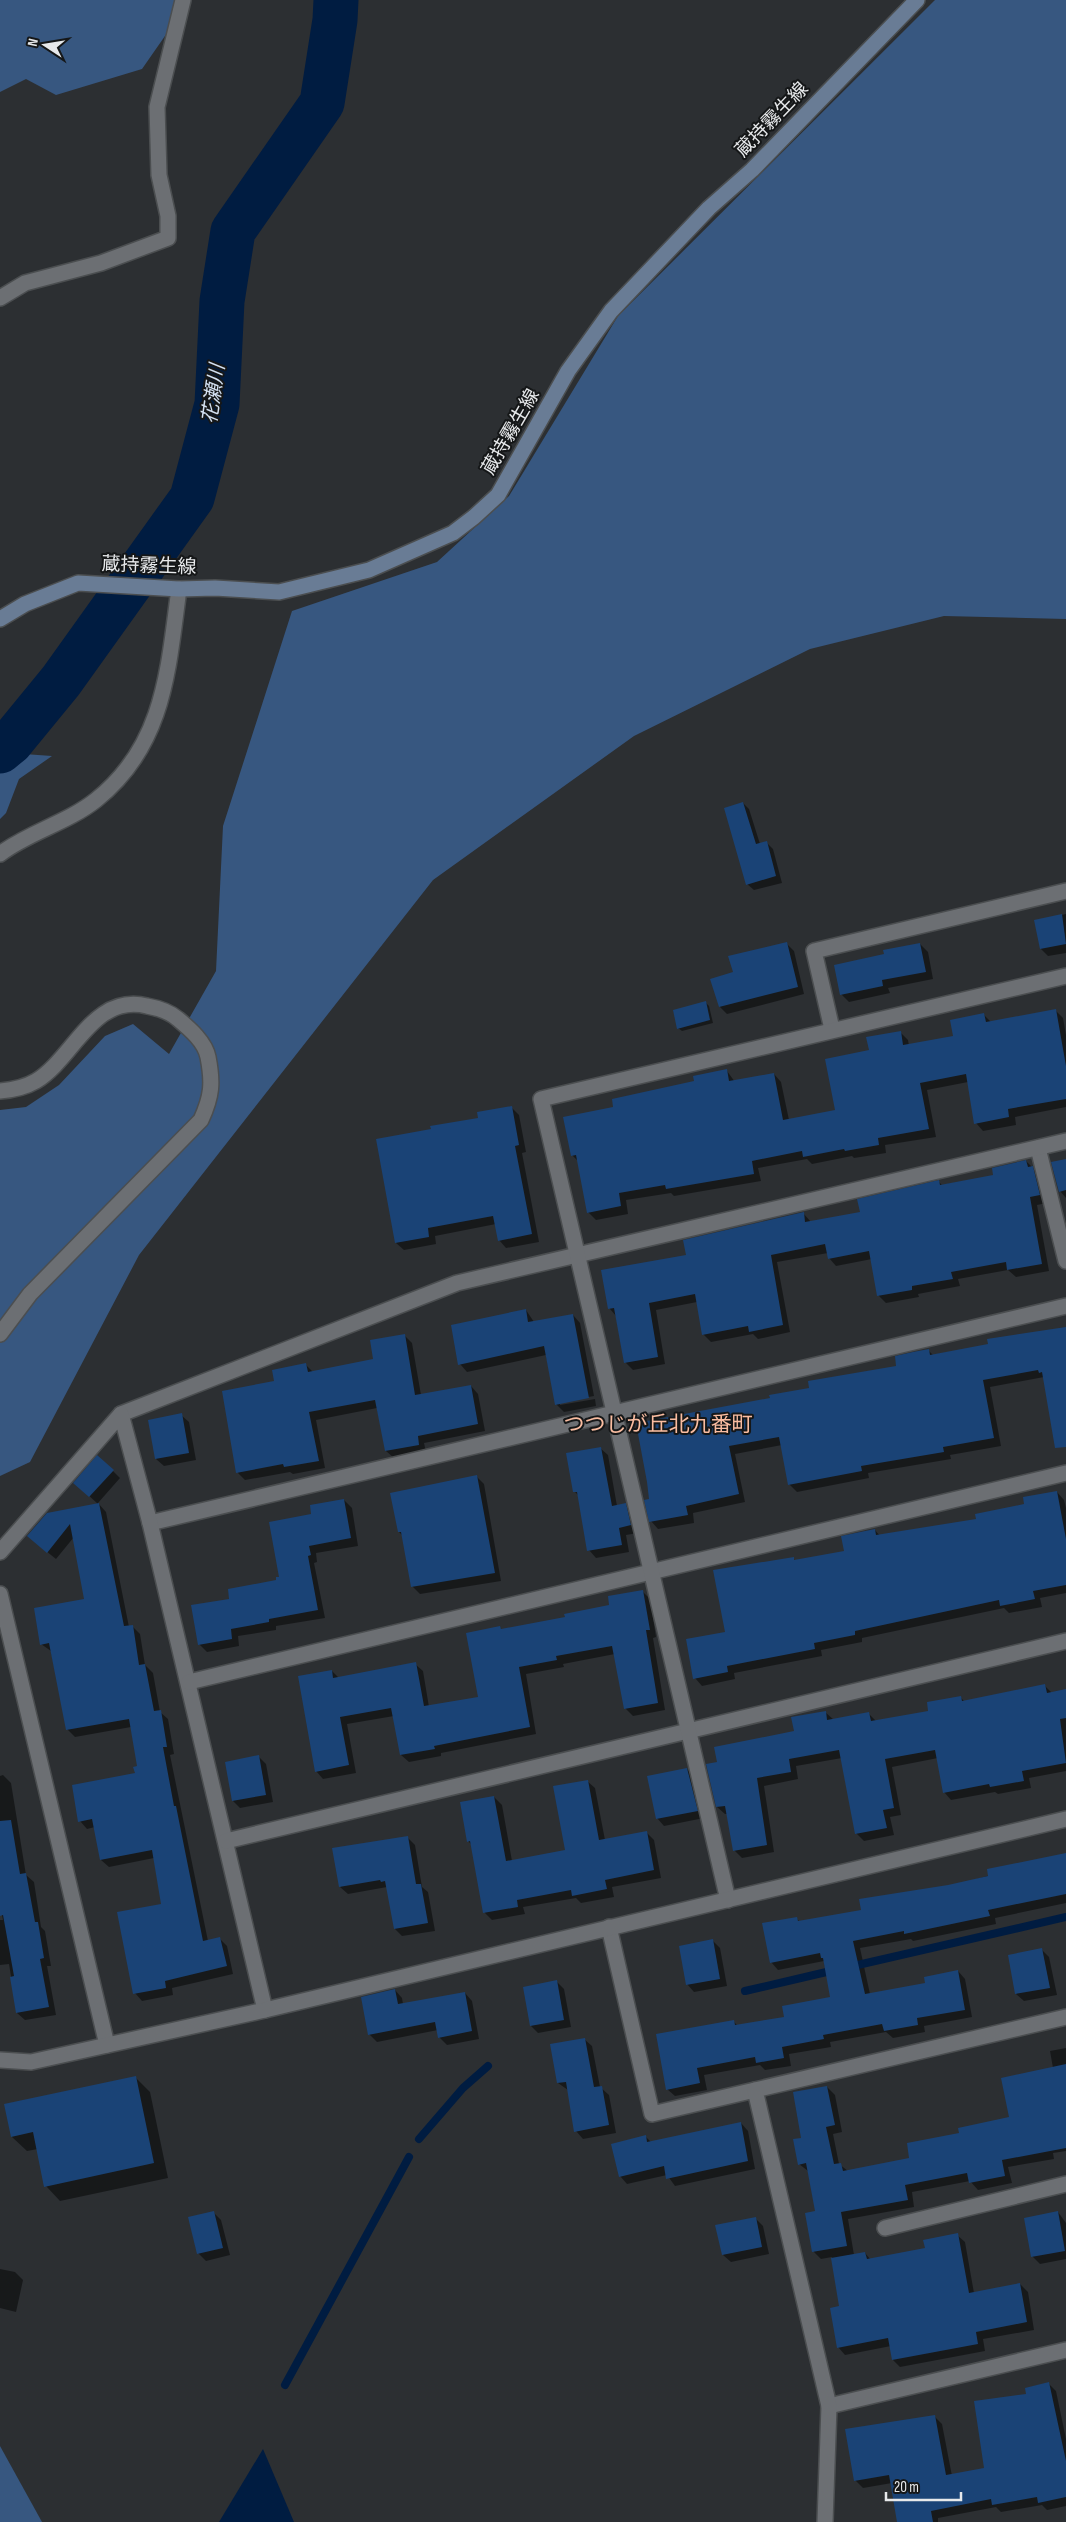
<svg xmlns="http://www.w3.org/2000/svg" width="1066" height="2522" viewBox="0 0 1066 2522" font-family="'Sofia Sans Condensed','Noto Sans JP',sans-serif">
<rect width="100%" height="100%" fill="#2c2f32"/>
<g fill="#375780">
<polygon points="0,0 190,0 142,69 56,95 26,79 0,92"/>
<polygon points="935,0 1066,0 1066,619 944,616 810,649 634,736 433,880 139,1255 30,1462 0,1476 0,1110 26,1107 59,1085 105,1036 133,1024 169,1054 216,971 223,826 292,611 437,562 509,496 618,316"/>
<polygon points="10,753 52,756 19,779 6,813 0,819 0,761"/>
<polygon points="0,2446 42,2522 0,2522"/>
</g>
<polygon fill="#001c41" points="263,2449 294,2522 219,2522"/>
<g fill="#0007">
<polygon points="743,803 749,809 760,844 766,842 773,849 782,883 754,890 747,884"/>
<polygon points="1066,914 1066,953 1048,956 1041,949 1035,921"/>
<polygon points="787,944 794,951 804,994 727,1014 720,1007 712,980 734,973"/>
<polygon points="920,944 928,952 933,979 888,988 890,993 849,1002 841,994 886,955"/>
<polygon points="705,1002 709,1006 713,1023 682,1031 678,1028"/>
<polygon points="1055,1010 1063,1018 1066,1035 1066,1107 1015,1117 1016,1125 983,1131 976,1123 968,1082 927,1090 936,1137 885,1145 886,1153 854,1158 852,1156 812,1164 807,1159 758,1168 761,1181 674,1196 671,1193 626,1200 628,1214 596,1220 588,1212 579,1162 572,1155 615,1108 727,1071 735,1082 774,1074 781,1082 789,1120 837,1111 870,1051 900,1032 908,1040 909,1046 954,1037 984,1015 991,1022"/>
<polygon points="511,1107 519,1115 526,1152 522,1153 539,1242 506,1248 499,1240 496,1224 435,1236 436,1244 404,1250 396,1243 480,1119"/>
<polygon points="1026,1161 1040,1175 1047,1203 1037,1205 1049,1271 1016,1277 1008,1270 958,1279 960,1286 918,1294 919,1297 886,1303 879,1296 872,1259 836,1266 829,1258 828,1253 777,1262 790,1332 758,1339 753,1334 711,1342 703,1334 697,1302 656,1310 665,1364 633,1370 625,1362 616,1316 610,1309 602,1271 688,1256 803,1213 811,1222 861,1213 939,1182 942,1185 995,1176"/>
<polygon points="1066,1161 1066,1198 1060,1191"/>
<polygon points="526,1310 534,1322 573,1315 580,1323 594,1396 560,1402 560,1405 595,1399 596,1406 564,1412 556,1404 546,1355 467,1372 460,1364"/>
<polygon points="1066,1328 1066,1440 1044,1377 990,1387 1001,1446 950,1455 951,1459 868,1473 869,1478 797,1492 789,1484 782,1445 735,1454 745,1502 693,1513 694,1523 658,1529 651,1521 650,1500 771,1399 898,1367 928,1350 933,1355 989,1345 988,1340"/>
<polygon points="404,1335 412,1343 421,1395 471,1386 478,1394 485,1431 424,1443 426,1452 394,1458 386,1451 377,1408 316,1420 325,1468 293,1474 290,1472 245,1480 238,1473 275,1382 306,1365 313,1372 375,1360"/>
<polygon points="181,1415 189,1422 196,1460 164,1466 156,1459"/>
<polygon points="600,1448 608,1455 617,1506 625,1504 633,1512 638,1533 626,1535 629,1552 596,1558 589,1550 579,1496 575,1492"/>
<polygon points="113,1471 120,1478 98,1503 106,1512 129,1627 132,1626 140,1634 145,1665 153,1673 160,1712 168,1719 174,1754 170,1755 208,1941 219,1938 227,1946 233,1974 172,1988 173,1995 142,2001 135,1993 162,1905 154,1858 109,1867 101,1860 95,1827 87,1829 80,1821 136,1774 138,1767 131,1727 75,1737 67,1729 51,1651 41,1644 85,1600 74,1537 56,1559 36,1543 98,1504 75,1483"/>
<polygon points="476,1476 484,1484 501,1581 420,1594 412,1586 403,1536 399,1532"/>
<polygon points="1057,1492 1064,1500 1066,1508 1066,1593 1040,1598 1042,1607 1009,1613 1004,1608 862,1638 862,1642 821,1650 822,1656 734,1673 735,1679 702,1686 695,1678 726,1633 793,1559 796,1561 845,1552 875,1530 880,1536 977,1520 1026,1505"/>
<polygon points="344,1500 352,1508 358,1546 316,1553 317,1562 314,1563 325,1618 276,1626 276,1630 238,1636 239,1646 207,1652 199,1644 231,1600 278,1581 313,1515"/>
<polygon points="642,1591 650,1599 656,1637 653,1638 665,1710 633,1716 625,1708 615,1654 563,1664 564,1667 526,1674 536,1734 441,1753 441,1756 409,1762 401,1755 394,1716 347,1724 356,1773 323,1779 316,1771 332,1671 339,1678 415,1664 423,1671 429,1707 479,1698 500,1628 503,1630 566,1618 611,1606"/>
<polygon points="1045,1686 1052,1693 1066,1690 1066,1771 1029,1778 1031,1788 998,1794 995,1792 951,1800 944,1792 938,1758 892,1767 901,1815 890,1817 894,1835 864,1841 856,1833 842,1758 796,1766 798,1779 764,1786 774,1852 742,1858 734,1850 727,1814 725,1814 717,1807 718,1763 795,1732 825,1712 834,1720 869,1714 877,1722 930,1712 961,1698 965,1702"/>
<polygon points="259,1757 266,1764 273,1802 240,1808 233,1801"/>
<polygon points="687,1769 695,1777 704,1818 664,1826 657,1818"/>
<polygon points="3,1775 11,1783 26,1875 34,1882 41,1927 45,1931 51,1966 47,1966 56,2015 25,2020 17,2013 9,1964 0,1965 0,1920 3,1920 0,1906 0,1776"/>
<polygon points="587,1781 595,1788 605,1840 646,1832 654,1840 661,1878 612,1887 614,1897 581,1903 576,1898 523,1907 525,1914 492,1920 485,1913 472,1845 468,1841 494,1797 502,1805 512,1861 567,1851"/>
<polygon points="407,1837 415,1845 422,1887 428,1892 435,1931 402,1936 395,1929 387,1887 348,1894 340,1887"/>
<polygon points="1066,1854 1066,1903 995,1918 996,1924 913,1941 911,1939 860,1948 870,1994 926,1984 958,1971 965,1979 972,2017 924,2026 925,2032 893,2038 886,2032 830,2042 831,2047 789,2054 791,2066 765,2070 760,2065 704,2075 707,2090 675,2096 667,2089 733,2021 738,2026 786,2018 831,1998 824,1961 778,1970 771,1962 796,1918 800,1922 862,1911"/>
<polygon points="713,1941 720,1948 727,1986 694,1992 687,1984"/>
<polygon points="1042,1950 1049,1957 1057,1995 1024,2001 1016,1994"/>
<polygon points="557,1982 564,1989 571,2027 538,2033 531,2026"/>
<polygon points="395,1990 402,1998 403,2004 465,1993 472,2001 479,2039 447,2045 439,2037 438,2030 377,2042 369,2034"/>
<polygon points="584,2039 592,2046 600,2087 609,2095 616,2133 583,2139 576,2131 568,2090 558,2083"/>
<polygon points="1066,2048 1066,2151 1053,2153 1054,2159 1008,2167 1012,2183 978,2190 970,2181 912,2192 914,2207 848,2219 854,2255 865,2253 871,2260 926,2249 957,2235 965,2242 974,2293 1020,2284 1028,2292 1034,2330 983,2339 985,2351 900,2367 893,2360 891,2346 845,2355 838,2347 841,2307 832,2257 821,2259 814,2252 816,2212 808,2171 799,2164 803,2139 827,2087 835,2095 842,2132 833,2134 839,2164 848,2171 911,2159 961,2134 1011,2118 1053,2068 1050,2051"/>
<polygon points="135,2077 150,2092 168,2178 60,2201 46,2186 38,2149 27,2151 12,2137 5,2105"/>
<polygon points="741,2123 748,2131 755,2169 675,2186 667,2175 627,2184 620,2176 646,2137 651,2142"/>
<polygon points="213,2212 221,2220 230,2255 206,2261 198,2253"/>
<polygon points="1058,2212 1066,2223 1066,2259 1040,2264 1032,2256"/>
<polygon points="755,2218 763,2226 769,2254 731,2262 723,2255"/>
<polygon points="0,2269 15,2272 23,2280 16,2312 0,2308"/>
<polygon points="1049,2384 1056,2391 1066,2439 1066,2506 1047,2510 1042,2505 1001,2512 996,2507 938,2518 938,2522 899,2522 892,2483 863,2488 855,2480 935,2417 942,2424 952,2476 986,2469 1027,2395"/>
</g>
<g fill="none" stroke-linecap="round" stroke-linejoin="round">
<g stroke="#001c41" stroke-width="8">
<polyline points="849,1967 1066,1917"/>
<polyline points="745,1991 835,1970"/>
<polyline points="419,2139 463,2088 488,2066"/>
<polyline points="285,2385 409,2157"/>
</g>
<polyline stroke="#001c41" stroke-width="45" points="0,751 11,742 61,681 192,498 217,404 222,301 233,231 322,103 335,20 336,0"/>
</g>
<g fill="#1a4376">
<polygon points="743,802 756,844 767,841 776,876 746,885 724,808"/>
<polygon points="1062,914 1066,944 1040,949 1034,920"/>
<polygon points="787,942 798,987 719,1007 710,979 733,972 728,956"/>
<polygon points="920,943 926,972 882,980 883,986 840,995 834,965 884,954 883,950"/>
<polygon points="706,1001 710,1020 677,1029 673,1010"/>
<polygon points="1056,1009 1066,1066 1066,1099 1008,1109 1009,1117 974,1124 966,1074 920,1083 929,1129 878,1138 879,1145 845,1151 844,1149 803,1157 802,1151 752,1161 754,1174 666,1189 665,1185 619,1193 621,1206 587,1213 576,1155 571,1156 563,1117 613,1107 612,1099 694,1081 693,1076 727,1069 729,1081 774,1073 783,1120 835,1110 825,1059 869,1050 866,1037 901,1031 903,1045 953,1036 950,1020 984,1013 986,1022"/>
<polygon points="512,1106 519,1145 515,1146 532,1234 498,1241 493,1216 428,1228 429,1237 395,1243 376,1139 431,1129 430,1126 478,1118 477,1112"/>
<polygon points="1066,1159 1066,1190 1059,1192 1051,1162"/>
<polygon points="1026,1160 1028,1167 1033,1166 1040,1195 1030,1197 1042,1264 1007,1270 1006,1262 951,1272 953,1279 912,1286 912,1290 877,1296 869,1251 828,1259 825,1244 771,1255 783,1325 749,1332 748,1326 702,1335 695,1294 649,1303 658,1357 624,1363 614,1308 608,1309 601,1270 686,1255 683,1240 804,1212 805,1222 860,1212 857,1199 939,1180 940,1185 993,1175 992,1168"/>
<polygon points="526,1309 528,1322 573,1314 589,1398 555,1405 544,1346 458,1365 451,1325"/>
<polygon points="1066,1327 1066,1447 1055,1448 1042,1372 1039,1373 1038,1370 983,1380 994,1438 943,1447 944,1452 861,1466 862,1471 788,1485 779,1437 729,1446 739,1494 686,1506 688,1515 649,1522 644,1500 649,1499 647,1482 636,1423 770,1398 769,1395 809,1388 808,1381 896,1366 895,1356 913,1352 929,1349 930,1355 988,1344 987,1339"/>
<polygon points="405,1334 415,1395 471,1385 478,1424 418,1436 419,1445 385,1451 375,1400 309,1412 319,1461 284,1467 283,1464 236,1473 222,1391 274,1381 272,1370 306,1363 308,1372 373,1359 370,1340"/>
<polygon points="182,1413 189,1453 155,1459 148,1420"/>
<polygon points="601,1447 612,1506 626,1503 631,1525 619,1528 622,1545 587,1551 577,1492 573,1492 566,1453"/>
<polygon points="97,1455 114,1470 89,1497 73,1483"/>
<polygon points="477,1475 495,1573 411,1587 401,1532 398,1532 390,1493"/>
<polygon points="1057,1491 1066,1539 1066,1585 1033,1591 1035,1599 1000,1606 999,1600 855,1631 855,1635 814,1643 815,1649 727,1666 728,1672 693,1679 686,1639 725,1632 713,1570 794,1557 794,1560 844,1551 841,1536 875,1529 876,1535 976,1519 975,1514 1024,1504 1023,1497"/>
<polygon points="344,1499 351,1538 309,1546 311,1555 308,1556 318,1610 269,1619 269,1622 231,1629 232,1639 198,1645 191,1605 229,1599 228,1589 276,1580 276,1577 279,1577 269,1522 311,1514 310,1505"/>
<polygon points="99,1503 124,1626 133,1625 139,1665 145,1664 154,1711 161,1710 167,1747 163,1747 174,1806 176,1806 203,1941 220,1937 227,1966 165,1981 166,1988 133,1994 117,1912 161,1904 152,1850 100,1860 92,1819 78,1822 72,1785 135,1773 133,1767 137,1766 129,1719 66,1730 49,1643 40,1645 34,1608 84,1599 70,1524 47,1553 27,1536 47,1513"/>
<polygon points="643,1590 650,1630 646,1630 658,1703 624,1709 612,1646 556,1656 557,1660 519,1667 530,1727 434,1746 435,1749 400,1755 391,1708 340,1717 349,1765 315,1772 298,1676 332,1670 333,1678 416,1662 424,1706 478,1697 466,1633 500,1626 501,1629 565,1617 564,1614 609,1605 608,1596"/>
<polygon points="1045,1684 1047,1693 1066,1689 1066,1718 1060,1719 1066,1763 1022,1771 1024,1781 990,1787 989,1784 943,1793 935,1750 885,1759 894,1808 883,1810 887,1828 855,1834 839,1750 789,1759 791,1772 757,1778 767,1845 733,1851 725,1806 716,1807 706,1764 717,1762 714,1747 794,1731 791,1717 826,1711 827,1720 869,1712 871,1721 928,1711 927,1702 961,1696 962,1701"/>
<polygon points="259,1755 266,1795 232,1801 225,1762"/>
<polygon points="687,1768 698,1811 656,1819 647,1776"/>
<polygon points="588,1780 599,1840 647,1831 654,1870 605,1880 607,1889 572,1896 571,1890 517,1900 518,1907 483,1913 470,1841 467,1842 460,1802 494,1796 506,1861 565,1850 553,1786"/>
<polygon points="11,1820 20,1874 26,1873 35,1922 38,1922 44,1958 40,1959 49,2007 16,2013 10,1977 14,1976 3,1915 0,1916 0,1821"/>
<polygon points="408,1836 416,1884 421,1884 428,1923 394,1929 385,1881 381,1882 380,1880 339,1887 332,1848"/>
<polygon points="1066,1853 1066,1894 988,1910 990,1916 904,1934 904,1931 853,1941 865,1994 925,1983 924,1977 958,1970 965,2010 917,2018 918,2025 884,2031 882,2024 823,2035 824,2039 782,2047 784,2058 756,2063 755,2057 697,2068 700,2083 666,2090 656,2034 734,2020 735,2025 784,2017 782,2006 830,1997 823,1958 821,1958 820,1953 770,1963 762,1923 797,1917 798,1921 861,1910 859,1899 948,1885 988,1876 987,1869"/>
<polygon points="713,1939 720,1979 686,1985 679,1946"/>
<polygon points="1042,1948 1050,1988 1015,1994 1008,1955"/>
<polygon points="557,1980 564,2020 530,2026 523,1987"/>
<polygon points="395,1989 398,2004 465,1992 472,2031 438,2038 435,2022 368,2035 361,1997"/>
<polygon points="585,2038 594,2087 602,2086 609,2125 574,2132 566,2082 557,2083 550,2044"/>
<polygon points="1066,2064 1066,2148 1002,2160 1005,2176 969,2183 967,2173 905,2185 908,2200 841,2212 847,2246 812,2252 805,2213 815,2211 806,2163 798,2165 793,2139 801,2138 793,2092 827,2086 835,2125 826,2127 834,2164 841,2163 843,2171 909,2158 907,2143 959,2133 958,2128 1009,2117 1001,2078"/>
<polygon points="136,2076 154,2163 44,2187 33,2132 11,2137 4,2104"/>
<polygon points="741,2122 748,2161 666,2179 664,2166 619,2177 611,2144 646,2135 647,2142"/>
<polygon points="214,2211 223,2248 197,2254 188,2217"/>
<polygon points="1058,2211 1065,2251 1031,2257 1024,2218"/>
<polygon points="756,2217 762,2247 722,2255 715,2225"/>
<polygon points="958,2233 969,2293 1020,2283 1027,2322 976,2332 978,2344 892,2360 888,2338 837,2348 830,2308 839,2306 831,2258 865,2252 867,2259 925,2248 923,2240"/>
<polygon points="1049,2382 1066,2461 1066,2497 1038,2503 1037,2497 992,2505 991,2499 931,2511 933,2522 897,2522 889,2475 854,2481 845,2429 935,2415 946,2475 984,2468 974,2401 1026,2394 1025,2388"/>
</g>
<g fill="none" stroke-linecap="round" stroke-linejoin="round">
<g stroke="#4b4e50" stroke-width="18">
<g id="minor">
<polyline points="0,298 25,283 101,263 168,238 168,216 159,175 157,107 183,0"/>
<polyline points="832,1029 814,951 1066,891"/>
<polyline points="1038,1148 1066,1261"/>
<polyline points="121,1414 457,1283 1066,1141"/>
<polyline points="150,1523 1066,1306"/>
<polyline points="0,1552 121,1414 150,1523 265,2010"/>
<polyline points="0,1594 107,2045"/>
<polyline points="189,1682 1066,1473"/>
<polyline points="226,1841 1066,1641"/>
<polyline points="728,1900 541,1099 1066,976"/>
<polyline points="609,1927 652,2114 755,2090"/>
<polyline points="885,2228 1066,2184"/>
<polyline points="829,2406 1066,2350"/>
<polyline points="825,2522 829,2406 755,2090 1066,2017"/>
</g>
</g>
<g stroke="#4b4e50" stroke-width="18">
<g id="tertiary">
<path d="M0,854C29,832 67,823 96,800C165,745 168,669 179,589"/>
<path d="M0,1091C13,1090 24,1088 36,1081C74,1058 93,993 147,1006C158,1008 170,1012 178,1019C190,1029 205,1042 208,1057C213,1083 212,1096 201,1120L30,1294L0,1334"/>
<polyline points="0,2060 31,2062 265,2010 1066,1819"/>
</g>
</g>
<g stroke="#4b4e50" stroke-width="18">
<polyline id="secondary" points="0,619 25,604 78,583 179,589 215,588 279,592 369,570 453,533 474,517 498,495 568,371 611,311 709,208 752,170 917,0"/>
</g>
<use href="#minor" stroke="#6c6f73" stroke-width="15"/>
<use href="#tertiary" stroke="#6c6f73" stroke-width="15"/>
<use href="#secondary" stroke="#697c95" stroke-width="15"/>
</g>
<g text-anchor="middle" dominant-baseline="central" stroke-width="4" stroke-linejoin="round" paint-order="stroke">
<g font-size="19" fill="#e7e9eb" stroke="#151718">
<text transform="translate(772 120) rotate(-46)">蔵持霧生線</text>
<text transform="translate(511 432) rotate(-60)">蔵持霧生線</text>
<text transform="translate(149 566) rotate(2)">蔵持霧生線</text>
</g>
<g font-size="20" font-style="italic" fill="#d4e1f1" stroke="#151718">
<text transform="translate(214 394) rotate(-82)">花瀬川</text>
</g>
<g font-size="21" fill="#fabda1" stroke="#151718">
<text x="658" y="1424">つつじが丘北九番町</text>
</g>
</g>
<g transform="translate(45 45) rotate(282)" stroke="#151718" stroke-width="4" paint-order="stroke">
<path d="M0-4L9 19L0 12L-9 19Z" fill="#e7e9eb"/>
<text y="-8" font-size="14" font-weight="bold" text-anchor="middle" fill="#e7e9eb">N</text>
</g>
<path d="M886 2492v8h75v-8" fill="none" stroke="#e7e9eb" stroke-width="2.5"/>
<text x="894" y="2492" font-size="15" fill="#e7e9eb" stroke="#151718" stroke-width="4" paint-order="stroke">20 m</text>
</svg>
